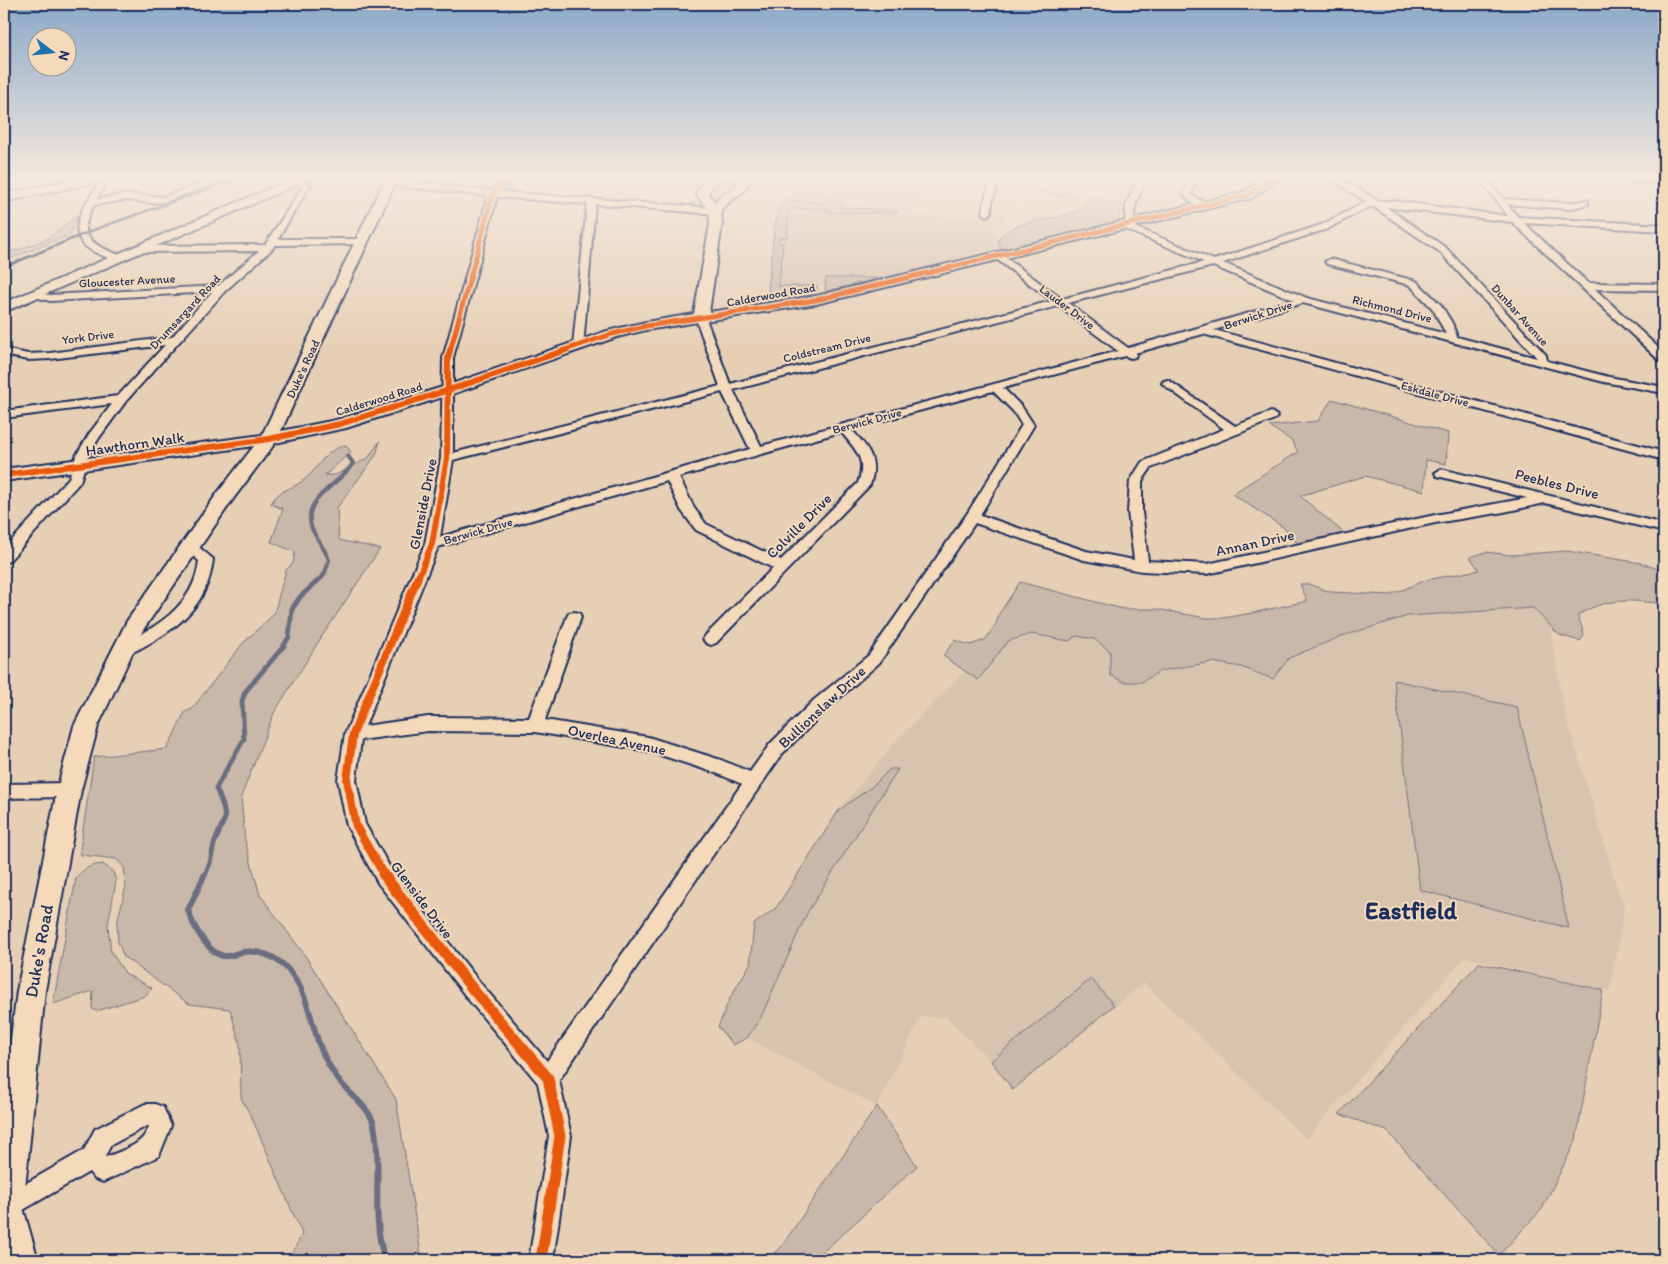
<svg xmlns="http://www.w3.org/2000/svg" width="1668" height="1264" viewBox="0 0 1668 1264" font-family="Itim,sans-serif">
<rect width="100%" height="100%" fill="#e7cfb5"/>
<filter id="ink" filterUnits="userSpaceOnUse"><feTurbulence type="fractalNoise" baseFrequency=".02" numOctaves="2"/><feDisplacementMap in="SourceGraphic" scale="10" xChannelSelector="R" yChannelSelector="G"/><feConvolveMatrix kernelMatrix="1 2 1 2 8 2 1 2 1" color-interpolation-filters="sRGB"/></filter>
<g filter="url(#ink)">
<g fill="#d8c3af">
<polygon points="803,177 931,177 913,216 975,217 1001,213 1006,219 993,222 993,224 1000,248 1005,249 866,282 817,286 815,290 767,299 774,230 778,209"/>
<polygon points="62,188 50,203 20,209 4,207 4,202"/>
<polygon points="1533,608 1550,626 1564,710 1624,910 1610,991 1465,957 1306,1139 1144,983 1013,1090 991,1061 946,1017 921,1017 877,1106 747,1038 733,1045 718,1027 730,998 750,964 754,924 776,908 839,810 898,739 965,671 978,679 1008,641 1032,634 1069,641 1076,636 1094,639 1110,651 1142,682 1160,671 1212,662 1241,667 1272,679 1289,658 1342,636 1408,616"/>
</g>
<g fill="#c9b7a9" stroke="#727384">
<path d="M724,177H741C737,190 723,203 709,198L707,193L720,178Z"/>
<polygon points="803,177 845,177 835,191 831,190 833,186 799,183"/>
<polygon points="1010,177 1086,177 1075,198 1004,187"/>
<polygon points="830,192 848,194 840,207 898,211 896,213 827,213 827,209 789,209 787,238 780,237 779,243 783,243 779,286 817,286 817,292 812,295 767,303 774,230 778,209 786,200 823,203"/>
<path d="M1091,199L1122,204L1118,223L1005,249L1000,248L998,240C1019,211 1073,227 1091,199Z"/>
<polygon points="78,214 70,235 4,261 4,252 19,250 49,238"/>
<polygon points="826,278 876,278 876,279 827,291 825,290"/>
<polygon points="1332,399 1448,433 1446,464 1426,460 1424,491 1365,476 1300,496 1344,533 1298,544 1283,527 1232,494 1298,452 1292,441 1269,426 1318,421"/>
<path d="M380,441L376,455L337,508L339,540L380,549L319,641L274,713L241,797L245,841L260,895L304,954L396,1099L422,1260H289L302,1234L252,1118L241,1098L240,1044L230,1009L189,1004L124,957L118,942L117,923L126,886L124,867L116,859L81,855L80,849L94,757L167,749L185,712L192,709L243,643L274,614L286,570L293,563L295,552L271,542L283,509L271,504C277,490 290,490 301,482C319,470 321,452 345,445L351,452L325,475H336L368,458Z"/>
<path d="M1567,551L1641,563L1664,571V604C1631,600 1607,597 1578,615L1584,635L1580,641L1559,635L1533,608L1408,616L1342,636L1289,658L1273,679L1241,667L1212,662L1160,671L1142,682H1124L1110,675V651L1094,639L1076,636L1069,641L1032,634L1008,641L978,680L943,656L955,640L970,645L985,640L996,624L999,614L1020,582L1123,609H1157L1206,618H1224L1252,613L1307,601L1300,584H1308L1331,592L1390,595L1426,580L1479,570L1470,557L1486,552L1512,555Z"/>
<polygon points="1394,680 1517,707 1569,928 1420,890"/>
<polygon points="890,769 898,769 807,913 761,1017 747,1038 733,1045 718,1027 730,998 750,964 754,924 776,908 839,810 874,785"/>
<path d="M103,864L113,872L116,881L108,925L111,952L126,974L152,988L145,996L97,1011L92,1009L93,991L53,1004L76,878C84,868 90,865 103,864Z"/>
<polygon points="1479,963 1603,990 1576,1140 1542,1209 1499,1255 1387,1131 1339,1114"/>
<polygon points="1091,979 1114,1005 1013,1090 991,1061"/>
<polygon points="877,1106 917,1166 814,1260 768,1260 768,1257 779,1250"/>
</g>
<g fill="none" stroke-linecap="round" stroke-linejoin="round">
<path stroke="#6b6e80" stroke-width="4" d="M321,578L325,573L329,560C325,549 317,540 312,529C300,497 340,486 353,463L348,456"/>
<polyline stroke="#6b6e80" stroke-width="5" points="205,875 210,863 214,844 225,818 223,806 216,788 244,739 242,701 245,692 283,647 289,637 292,609 300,597 322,577"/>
<path stroke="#6b6e80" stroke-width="6" d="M205,874L188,910C192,924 208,954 224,956C230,957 237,953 242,952C264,949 282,960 294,977C307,996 311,1019 318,1041C322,1053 328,1064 335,1075C345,1092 370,1106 374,1125C383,1170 370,1215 385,1260"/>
<g stroke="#1b2f5e" stroke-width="4">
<g id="street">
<path d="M102,177H110L97,199L126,194L163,197L220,177H232L164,202L153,203L126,200L94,205C74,238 94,245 122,256V260L119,261C78,250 65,235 90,197C94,190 99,185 102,177Z"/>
<path d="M509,177H518L501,192L715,208L719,211L715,214L595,204L583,346L578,349L573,346L587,204L497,197L453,358V453L720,386L696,319L697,317H705L706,319L730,384L1052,301L995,258V254H1001L1062,299L1204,262L1120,227V223H1125L1126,206L1138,177H1146L1135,206L1133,226L1214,260L1321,225L1366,202L1329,177H1339L1378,201H1394L1508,216L1478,177H1486L1503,199L1569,203L1588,200V204L1569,209L1507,204L1518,217L1664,225V231L1524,223L1588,283L1664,284V290L1595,289L1664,353V362L1660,361L1512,222L1386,207L1446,248L1546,355L1547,361L1609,377L1664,387V393L1604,382L1303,303L1214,330L1664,452V460L1203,334L1135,353L1136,355L1135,357L1131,358L1125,356L1003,388L1022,407L1034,425L980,515L1086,551L1134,560L1128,512L1130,481L1142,462L1224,429L1164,385L1162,383L1164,381L1168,380L1235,426L1271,412L1277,416L1275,419L1151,468L1142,481V512L1148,561L1207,564L1435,515L1527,498L1437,476L1435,473L1441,469L1664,524V532L1545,503L1504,512L1435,523L1207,574L1142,571L1084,560L975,523L879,663L826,710L782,754L559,1080L571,1136L553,1260H529L549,1136L538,1083L468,999L378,883L347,826L338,780L345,734L425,544L441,458L443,358L488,196L390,185L386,182L390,179L491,191ZM1369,207H1374L1440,252L1537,358L1457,337L1452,323L1441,305L1416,281L1330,259L1325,262L1327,264L1410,285L1433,309L1446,334L1307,298L1223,263L1327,229ZM1213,266L1294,300L1128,348L1068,303ZM1058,306L1118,351L761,446L733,390ZM993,391L1013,411L1022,425L967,514L869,655L814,700L770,744L750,772L721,760L648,737L545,720L581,617L579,613L574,612L569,613L567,617L529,718L428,717L365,726L438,547L667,481L681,510L696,530L773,568L706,635L703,639L706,643L711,645L716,643L870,485C879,459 868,448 851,429ZM722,392L750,449L440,537L453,460ZM841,432C856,450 867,459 858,483L781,560L706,524L694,508L679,477ZM428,731L535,732L648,751L716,773L742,784L547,1061L482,985L392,871L365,824L356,780L361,740Z"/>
<polygon points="992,177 1000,177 992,202 991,213 987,216 983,213 984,202"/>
<path d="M1191,177H1199L1191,193L1194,197L1207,203V207C1197,208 1188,201 1183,193Z"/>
<polygon points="1240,177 1252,177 1270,184 1266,187"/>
<polygon points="1595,177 1664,179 1664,184 1599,179"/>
<polygon points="297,178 310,185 278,239 362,239 365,240 365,244 275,245 271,250 225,291 126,401 99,438 88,456 80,482 9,561 4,563 4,549 69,478 76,456 89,434 112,404 4,418 4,411 118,396 165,345 50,359 28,360 4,355 4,349 28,354 50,353 172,337 212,292 50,301 31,296 31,292 50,295 218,286 259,251 143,252 138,249 143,246 265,245 300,191 301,186 293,181"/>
<path d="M190,542L195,544L213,559C208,610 170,634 127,655L122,657L117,655L114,651L117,647C155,628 194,607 199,561L183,547L185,544Z"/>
<polygon points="69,783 75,785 78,790 75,795 69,797 4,798 4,784"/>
<path d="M145,1104H155L163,1107L171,1126L159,1156L103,1182L95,1179L89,1172L4,1221V1196L84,1150L95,1129ZM147,1126H149C144,1145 123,1150 106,1157L105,1156L111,1145Z"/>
</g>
</g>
<g stroke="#1b2f5e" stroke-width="4">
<g id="secondary">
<polygon points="296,177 312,177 310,179 4,312 4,303"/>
<path d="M386,177H398L281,431L336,420L443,387L607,331L646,322L694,314L710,224L709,211L696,194C703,179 705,177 722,177L711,187L708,194L715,202L719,197L736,187L738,177H750C748,195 730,197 721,211L722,224L709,312L816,296L1244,192L1268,177H1282L1252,198L816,304L646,330L617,337L455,393L346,428L275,443L233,499L143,630L98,726L81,790L45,991L23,1208L38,1260H4V1093L17,991L57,790L74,726L127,621L219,491L254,446L4,481V469L262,435Z"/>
</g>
</g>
<g stroke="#1b2f5e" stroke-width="4">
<polygon id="primary" points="83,177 108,177 101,181 4,202 4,194"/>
</g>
<use href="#street" fill="#f4d9bb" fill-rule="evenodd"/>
<use href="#secondary" fill="#f4d9bb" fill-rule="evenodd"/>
<use href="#primary" fill="#f4d9bb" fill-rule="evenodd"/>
<polyline stroke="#1b2f5e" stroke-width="2.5" points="4,267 96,229 242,177"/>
<g stroke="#f4d9bb" stroke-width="7">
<g id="cycleway-far3">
<polyline points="450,351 493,194 514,177"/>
<polyline points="562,351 612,334 646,326 816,300 1248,195 1276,177"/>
</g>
</g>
<g stroke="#f4d9bb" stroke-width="9">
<g id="cycleway-far2">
<polyline points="4,475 269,439 340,424 449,390 566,350"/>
<polyline points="418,578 432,544 447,458 448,358 450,350"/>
</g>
</g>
<g stroke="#f4d9bb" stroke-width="11">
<polyline id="cycleway-far1" points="384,875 356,826 347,780 353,734 418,577"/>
</g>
<g stroke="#f4d9bb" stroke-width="14">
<polyline id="cycleway" points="383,874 475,992 548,1078 560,1136 541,1260"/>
</g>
<use href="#cycleway-far3" stroke="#e8590c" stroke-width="5"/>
<use href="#cycleway-far2" stroke="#e8590c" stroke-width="6"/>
<use href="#cycleway-far1" stroke="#e8590c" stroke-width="8"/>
<use href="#cycleway" stroke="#e8590c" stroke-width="11"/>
</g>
</g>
<linearGradient id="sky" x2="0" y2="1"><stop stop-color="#8ba9c8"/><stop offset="0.5" stop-color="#f4e9de"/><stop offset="1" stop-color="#f4e9de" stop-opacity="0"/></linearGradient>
<rect width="1668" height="354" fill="url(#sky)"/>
<g text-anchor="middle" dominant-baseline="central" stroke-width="4" stroke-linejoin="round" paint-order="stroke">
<g font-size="12" fill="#1b2f5e" stroke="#f4d9bb">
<text transform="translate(127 281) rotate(-3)">Gloucester Avenue</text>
<text transform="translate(771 295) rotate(-10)">Calderwood Road</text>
<text transform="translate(1067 307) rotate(37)">Lauder Drive</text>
<text transform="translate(1392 309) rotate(14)">Richmond Drive</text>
<text transform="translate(185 312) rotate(-47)">Drumsargard Road</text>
<text transform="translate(1258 315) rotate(-18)">Berwick Drive</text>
<text transform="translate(1520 315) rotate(48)">Dunbar Avenue</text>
<text transform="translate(88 337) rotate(-7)">York Drive</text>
<text transform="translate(827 348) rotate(-14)">Coldstream Drive</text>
<text transform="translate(303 369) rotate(-65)">Duke's Road</text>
<text transform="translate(1435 394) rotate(15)">Eskdale Drive</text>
<text transform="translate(379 399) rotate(-17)">Calderwood Road</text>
<text transform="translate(867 421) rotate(-15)">Berwick Drive</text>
<text transform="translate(478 531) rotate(-16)">Berwick Drive</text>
</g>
<g font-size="15" fill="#1b2f5e" stroke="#f4d9bb">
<text transform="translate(135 444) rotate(-8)">Hawthorn Walk</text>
<text transform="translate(1557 484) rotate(14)">Peebles Drive</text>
<text transform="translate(423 504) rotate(-79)">Glenside Drive</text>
<text transform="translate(799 526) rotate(-45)">Colville Drive</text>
<text transform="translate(1255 543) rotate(-12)">Annan Drive</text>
<text transform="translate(822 707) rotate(-43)">Bullionslaw Drive</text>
<text transform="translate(617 740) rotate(12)">Overlea Avenue</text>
<text transform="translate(422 900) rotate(53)">Glenside Drive</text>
</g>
<g font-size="18" fill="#1b2f5e" stroke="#f4d9bb">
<text transform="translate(39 951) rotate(-80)">Duke's Road</text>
</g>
<g font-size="24" font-weight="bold" fill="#1b2f5e" stroke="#f4d9bb">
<text x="1411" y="910">Eastfield</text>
</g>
</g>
<rect width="1668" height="1264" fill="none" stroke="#f4d9bb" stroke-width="20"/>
<rect x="10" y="10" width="1648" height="1244" fill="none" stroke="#1b2f5e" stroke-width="2" filter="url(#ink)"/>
<g transform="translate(52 52) rotate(106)"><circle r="24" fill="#f4d9bb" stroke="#9d9596"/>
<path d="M0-4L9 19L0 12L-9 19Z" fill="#1f6fb2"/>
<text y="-8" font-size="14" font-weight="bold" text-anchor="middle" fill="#1b2f5e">N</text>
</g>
</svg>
